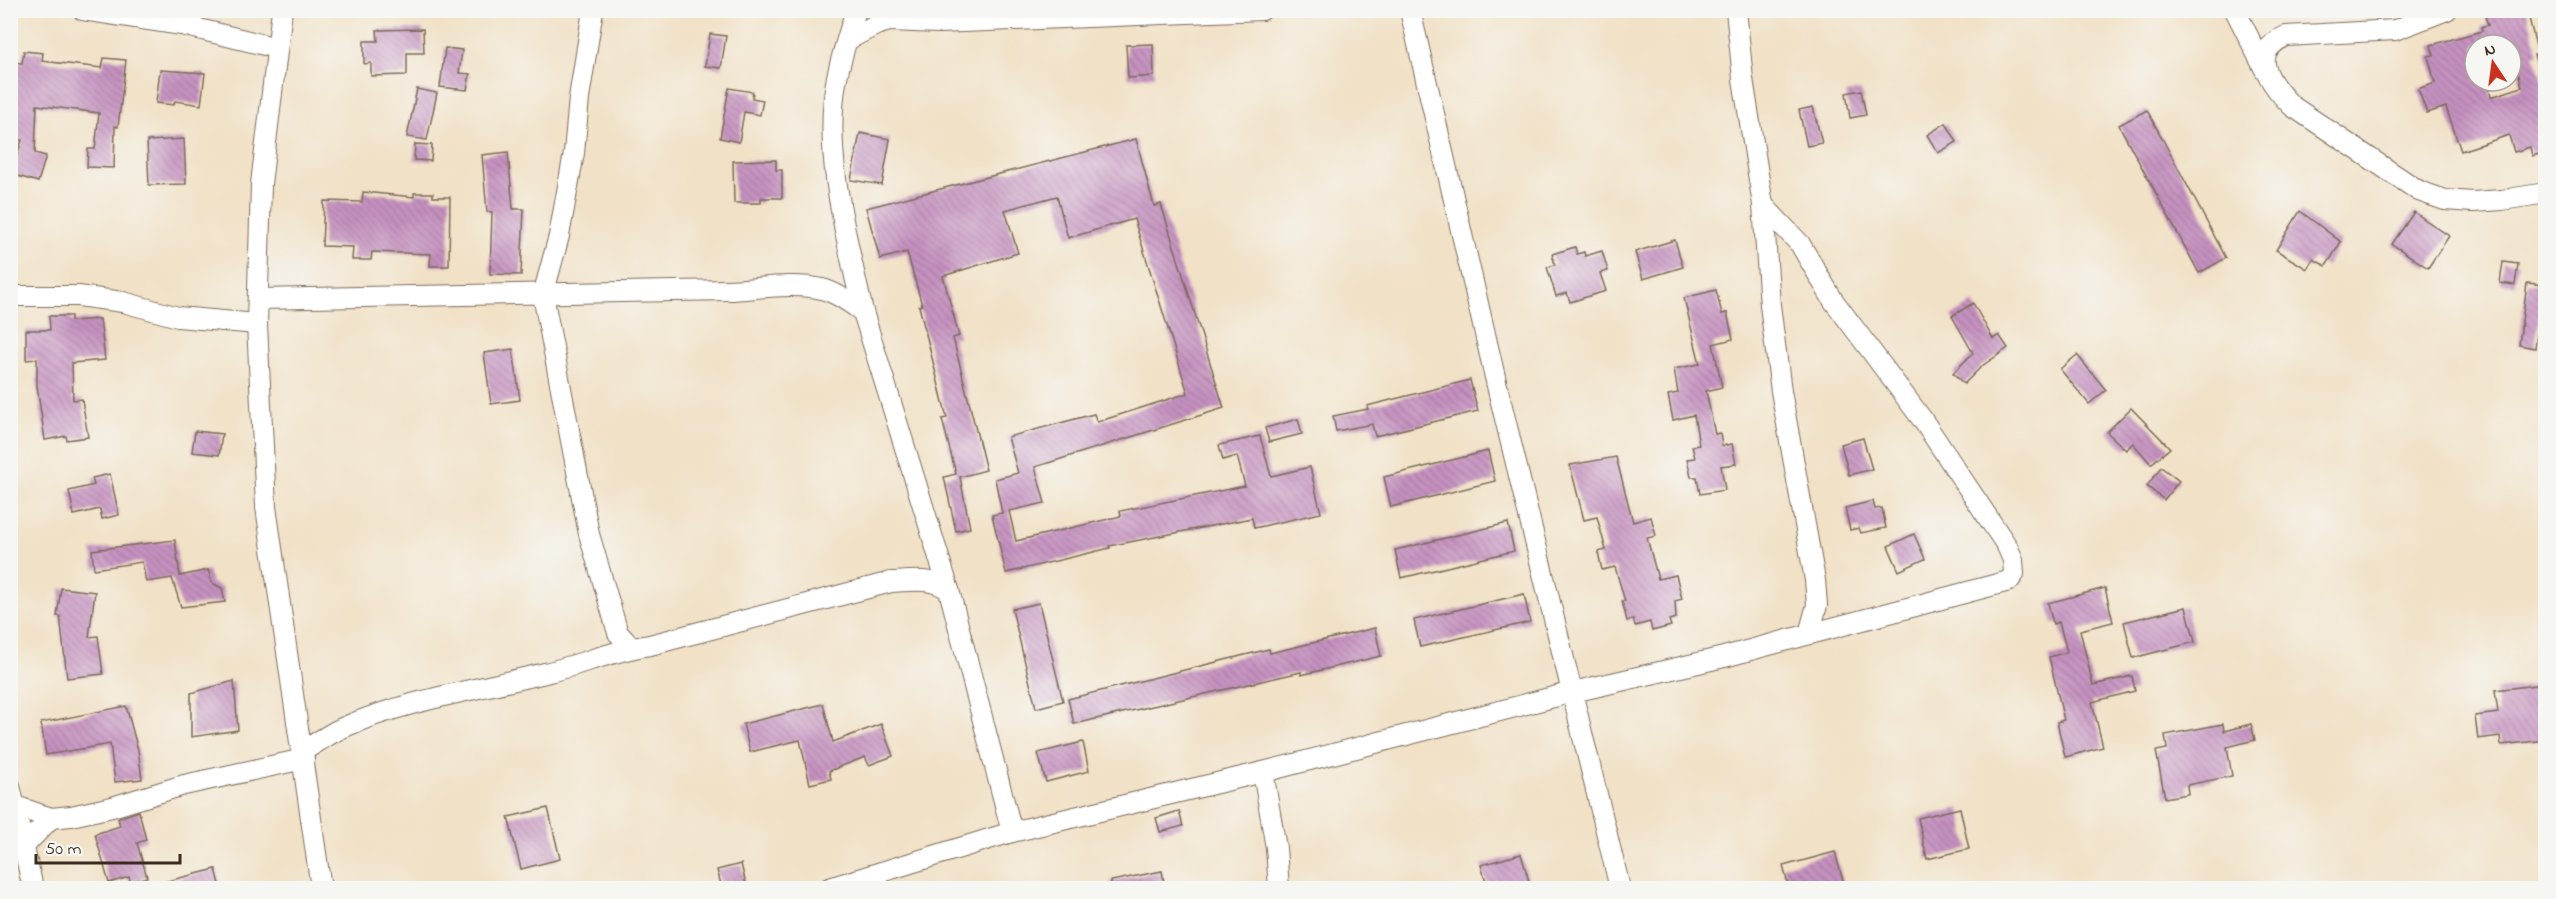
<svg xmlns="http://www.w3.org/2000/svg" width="2556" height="899" viewBox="0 0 2556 899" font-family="'Indie Flower',sans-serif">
<defs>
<pattern id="building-back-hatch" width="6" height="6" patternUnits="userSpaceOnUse" patternTransform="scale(1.5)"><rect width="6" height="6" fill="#c692c1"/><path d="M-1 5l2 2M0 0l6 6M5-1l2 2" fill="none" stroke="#a2779c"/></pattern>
</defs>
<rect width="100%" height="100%" fill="#f6f6f2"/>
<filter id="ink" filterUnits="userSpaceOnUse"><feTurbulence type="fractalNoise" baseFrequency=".0167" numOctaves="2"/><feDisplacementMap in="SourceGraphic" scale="12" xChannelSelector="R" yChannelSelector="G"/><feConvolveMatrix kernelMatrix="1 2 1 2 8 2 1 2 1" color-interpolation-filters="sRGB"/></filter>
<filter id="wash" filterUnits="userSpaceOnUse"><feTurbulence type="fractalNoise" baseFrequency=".008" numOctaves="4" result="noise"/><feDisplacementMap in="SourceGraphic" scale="24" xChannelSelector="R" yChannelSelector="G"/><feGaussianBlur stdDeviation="1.35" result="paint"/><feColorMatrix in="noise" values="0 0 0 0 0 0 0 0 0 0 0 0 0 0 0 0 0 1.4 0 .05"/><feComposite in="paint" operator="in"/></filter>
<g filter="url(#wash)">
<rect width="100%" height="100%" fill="#f1e1c6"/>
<g id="blocks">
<g fill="url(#building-back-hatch)" fill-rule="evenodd">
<path d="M2505,10H2527L2538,54L2534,55L2546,92V152L2532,156L2530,147L2514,152L2509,135L2461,151L2446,107L2427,113L2418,89L2435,83L2428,56L2434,55L2431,45L2482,31L2481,27L2488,25L2485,16ZM2475,45H2511L2522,87L2491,97L2487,81H2475Z"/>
<polygon points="423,29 424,53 407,53 407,75 371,76 371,63 364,64 364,41 378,41 377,30"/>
<polygon points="710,34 726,36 721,68 705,66"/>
<polygon points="1153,44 1154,76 1128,78 1126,45"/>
<polygon points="445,48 462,50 459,73 470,74 467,90 440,87"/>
<polygon points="24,51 43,53 42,61 102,68 104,58 126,60 118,127 115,126 114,168 87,167 88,149 95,149 99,113 37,105 35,153 46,156 38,182 11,174 22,140 11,140 13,99 10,99 10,62 22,63"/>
<polygon points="160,70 205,73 201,105 175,101 174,105 156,103"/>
<polygon points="729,88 753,92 752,98 763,100 760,115 744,112 739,142 720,138"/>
<polygon points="417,89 437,93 427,140 407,137"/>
<polygon points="1861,90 1866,115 1850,118 1846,93"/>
<polygon points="1813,107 1822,143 1807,146 1799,110"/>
<polygon points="2147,110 2226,258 2199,273 2119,125"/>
<polygon points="1946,123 1957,142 1938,153 1927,135"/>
<polygon points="860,133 890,139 882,185 851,180"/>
<polygon points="184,139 186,184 149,185 147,141"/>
<polygon points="1136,139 1154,206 1161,204 1224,408 1035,467 1045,503 1009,511 1016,541 1121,516 1120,511 1245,486 1237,456 1223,460 1219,445 1260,436 1271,476 1310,467 1321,513 1254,528 1252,518 1109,546 1110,548 1006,573 992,515 1002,513 995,479 1018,473 1008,437 1094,414 1097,422 1188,393 1134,219 1068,238 1057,196 1005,210 1018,253 943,276 959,336 953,338 986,470 960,477 970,528 956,531 944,477 956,474 942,419 947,418 919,306 922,305 907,252 880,259 866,208"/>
<polygon points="415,144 432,145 431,161 414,160"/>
<polygon points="508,152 513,209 524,209 521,275 490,274 492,212 487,212 482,155"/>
<polygon points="776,160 776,170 782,170 782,198 761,198 761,203 734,203 733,161"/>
<polygon points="363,192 414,197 414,193 433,193 433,197 450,197 449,266 430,266 431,254 372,252 371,260 352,260 353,247 322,246 324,201 362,202"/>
<polygon points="2300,211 2341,242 2326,266 2313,259 2307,269 2276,250"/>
<polygon points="2414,212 2449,236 2428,268 2392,244"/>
<polygon points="1675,240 1683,267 1643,279 1635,252"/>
<polygon points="1575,247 1577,254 1584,252 1585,256 1602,251 1608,271 1600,273 1606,291 1570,302 1567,293 1556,296 1547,267 1555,265 1552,254"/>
<polygon points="2503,262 2518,264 2515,285 2500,283"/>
<polygon points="2527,283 2544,285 2535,348 2519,345"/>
<polygon points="1716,290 1722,314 1727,313 1733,339 1713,344 1722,387 1706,391 1715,434 1720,433 1722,446 1732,444 1736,464 1721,466 1725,490 1700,494 1697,477 1691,477 1687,459 1695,458 1692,446 1699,445 1694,415 1673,420 1668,395 1678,393 1674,369 1700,364 1684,298"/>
<polygon points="1973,303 1993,339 1999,335 2008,348 1982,366 1964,384 1953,373 1973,353 1952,316"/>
<polygon points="49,316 71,316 71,321 100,319 105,360 72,363 73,400 82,399 88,437 67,440 66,436 45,440 37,386 37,359 26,360 26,330 50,330"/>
<polygon points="513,349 520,400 491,404 484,353"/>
<polygon points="2077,355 2106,390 2089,404 2060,369"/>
<polygon points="1470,380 1478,411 1375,436 1372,424 1336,431 1333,416 1368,409 1367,406"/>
<polygon points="2131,408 2170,448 2151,464 2133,443 2126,450 2107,432"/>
<polygon points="1298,419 1302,434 1269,442 1265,428"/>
<polygon points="195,431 222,434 219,455 192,452"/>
<polygon points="1863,438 1872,469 1849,475 1841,444"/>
<polygon points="1488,451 1495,481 1391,507 1384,477"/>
<polygon points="1616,457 1633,522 1651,517 1656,536 1647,538 1658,579 1676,575 1682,599 1675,601 1676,618 1669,620 1671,626 1652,631 1650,622 1635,626 1633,619 1627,621 1622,601 1625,601 1615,567 1602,570 1598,552 1606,550 1597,517 1584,520 1570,465"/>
<polygon points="2161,467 2179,481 2164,500 2147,486"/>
<polygon points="110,474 119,515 102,519 100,509 74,515 69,491 94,485 92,478"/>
<polygon points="1873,501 1875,509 1882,508 1886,528 1861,533 1859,528 1850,530 1845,508"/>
<polygon points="1508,523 1514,551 1401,578 1395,550"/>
<polygon points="1914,534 1925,559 1899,571 1888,546"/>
<polygon points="175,540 180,576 208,570 212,583 222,588 225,602 181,607 172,578 146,582 142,562 94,569 92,550"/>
<polygon points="61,588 95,592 89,637 98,636 103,674 67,678 60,616 57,616"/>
<polygon points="2105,588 2113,622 2080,630 2093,685 2132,676 2135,691 2092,702 2103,747 2065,757 2057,722 2064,720 2049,657 2067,652 2059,622 2053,624 2048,603"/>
<polygon points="1524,594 1530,622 1420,647 1414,620"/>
<polygon points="1039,603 1063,701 1036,708 1012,609"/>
<polygon points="2186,607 2195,642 2133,658 2124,622"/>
<polygon points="1375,628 1381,656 1301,675 1301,672 1074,724 1068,699 1269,649 1270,653"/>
<polygon points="234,681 238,730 191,737 191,693"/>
<polygon points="2544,684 2546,740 2501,745 2500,736 2478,739 2475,716 2498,713 2495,690"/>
<polygon points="823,704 833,742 881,724 893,756 869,765 865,757 829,771 831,779 810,784 800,740 750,752 743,724"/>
<polygon points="126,706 138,750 142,779 115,782 110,744 46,755 41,723"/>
<polygon points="2223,724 2224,731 2251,724 2255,740 2227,747 2232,776 2187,785 2188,794 2165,798 2156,751 2167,749 2165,735"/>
<polygon points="1083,742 1089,771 1046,782 1038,753"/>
<polygon points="548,808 560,859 521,869 508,817"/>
<polygon points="1960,808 1969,849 1927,859 1918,818"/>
<polygon points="139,811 146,840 137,843 147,877 130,882 129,877 109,883 95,834 120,826 118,818"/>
<polygon points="1179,811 1183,826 1160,832 1156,818"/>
<polygon points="1835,852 1845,888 1789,888 1783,866"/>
<polygon points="1521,854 1531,888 1488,888 1481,865"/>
<polygon points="741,864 746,884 722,888 717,870"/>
<polygon points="216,869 221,888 159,888 159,883"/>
<polygon points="1162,871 1165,888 1111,888 1111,881"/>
</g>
</g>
</g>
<g filter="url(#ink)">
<use href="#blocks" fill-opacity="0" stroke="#7b6a59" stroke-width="1.5"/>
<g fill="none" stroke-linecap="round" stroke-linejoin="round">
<g stroke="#7b6a59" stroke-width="22">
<g id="minor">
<polyline points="83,10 182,25 277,48"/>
<polyline points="282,10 261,184 257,324 266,507 321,888"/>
<polyline points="593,10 579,98 574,153 559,236 543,295 589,534 618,633 632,648"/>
<path d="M856,10C849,32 842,54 837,77C822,151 847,239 863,312"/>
<polyline points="876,10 890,21 938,23 1262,10"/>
<polyline points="1410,10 1498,390 1620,888"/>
<polyline points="1736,10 1743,79 1763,205 1770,305 1781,391 1815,580 1817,605 1809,634"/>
<polyline points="2235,10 2265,70"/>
<path d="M2447,10L2395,30L2286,36C2246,53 2271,85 2292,106L2419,191L2445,200L2473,202L2502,200L2546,193"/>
<polyline points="847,40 876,25 890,21"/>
<polyline points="10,296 78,296 123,302 178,317 257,324"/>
<path d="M258,299L728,290C756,289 794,282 822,289C837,293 850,303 863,312L949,590"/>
<path d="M303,751C316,743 329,734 342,728C406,700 477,690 545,673C580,665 614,650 650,645L891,582C913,581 931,577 949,590L1012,832"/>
<polyline points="1263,772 1276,848 1279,888"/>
<polyline points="10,786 33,888"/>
<polyline points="15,806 51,818 71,816 112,807 184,785 304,759"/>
<polyline points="24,846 51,818"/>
<polyline points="829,888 1012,832 1263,772 1573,692 1724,657 2009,581 2014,574 2013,560 2007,546 1922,419 1833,300 1800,244 1763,205"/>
</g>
</g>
<use href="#minor" stroke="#fff" stroke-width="20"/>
</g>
</g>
<rect width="2556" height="899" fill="none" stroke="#f6f6f2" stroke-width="36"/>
<g transform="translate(2493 63) rotate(347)"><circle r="28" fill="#f6f6f2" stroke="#aba49d" stroke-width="1.5"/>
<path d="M0-4.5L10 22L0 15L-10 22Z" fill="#c8321e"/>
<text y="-9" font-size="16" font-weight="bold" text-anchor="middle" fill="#3b2a1e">N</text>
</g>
<path d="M36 854v9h144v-9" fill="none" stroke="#3b2a1e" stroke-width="3"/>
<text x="45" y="854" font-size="18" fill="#3b2a1e" stroke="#f6f6f2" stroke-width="4.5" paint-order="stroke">50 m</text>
</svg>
